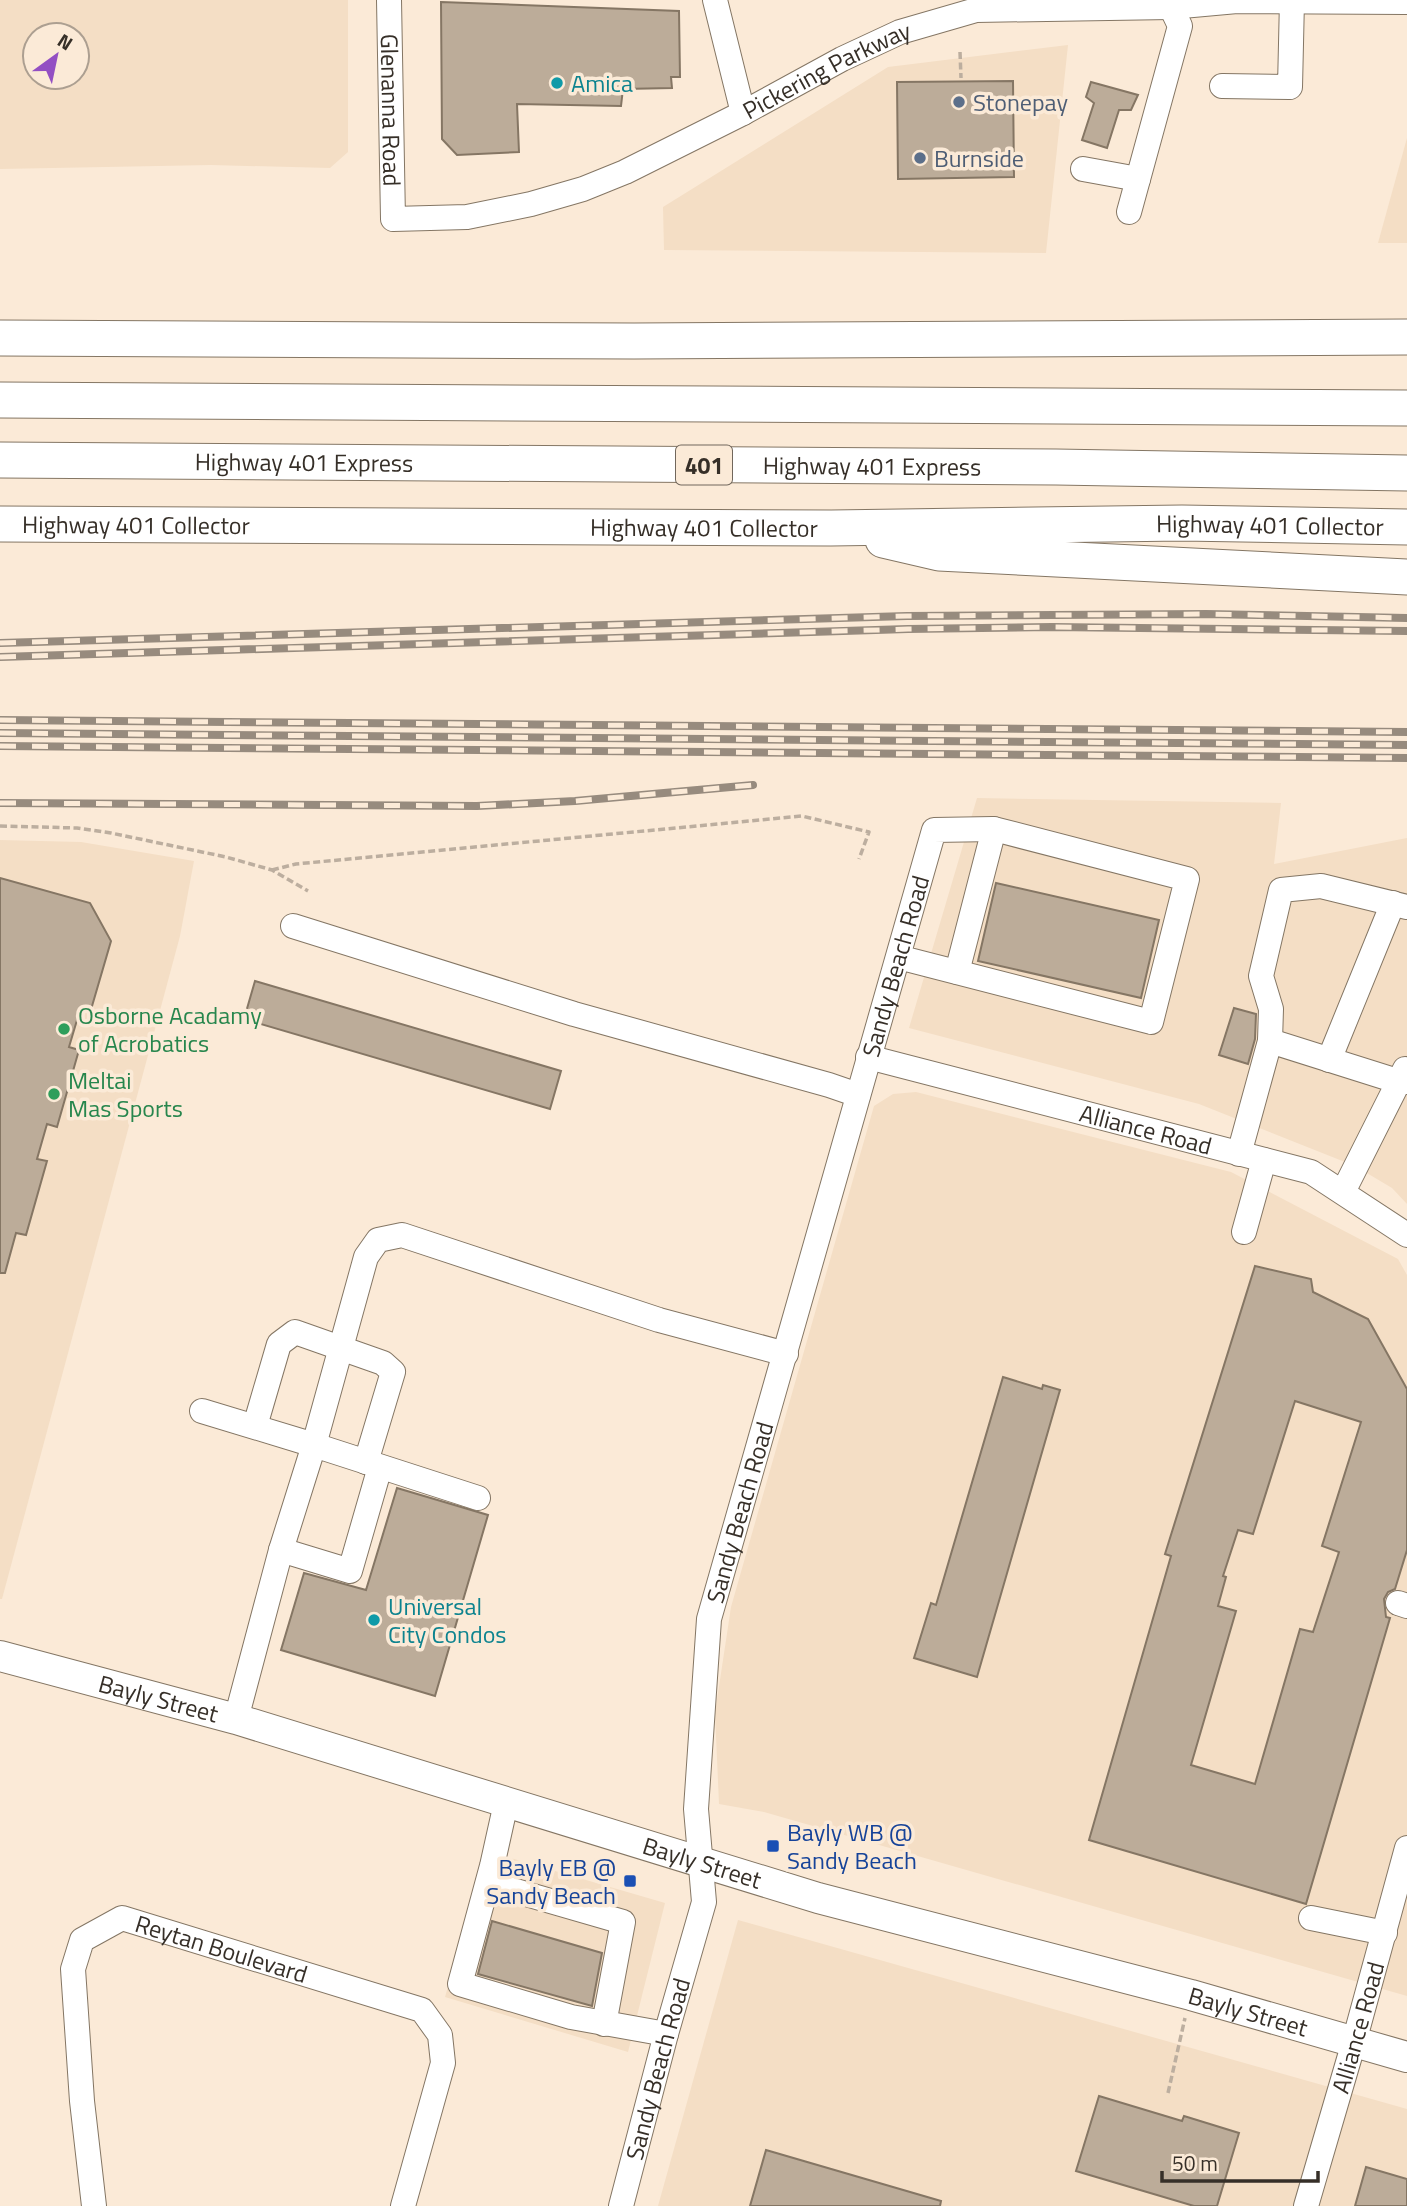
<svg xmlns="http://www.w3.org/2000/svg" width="1407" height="2206" viewBox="0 0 1407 2206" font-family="'Titillium Web',sans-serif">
<rect width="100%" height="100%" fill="#fbead7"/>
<g fill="#f4dec5" fill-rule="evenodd">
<path d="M0,0H348V152L330,168L211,165L0,169ZM35,35H77V77H35Z"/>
<polygon points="1068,45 1046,253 664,250 663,207 888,67"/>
<polygon points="1407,138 1407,243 1378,243"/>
<polygon points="977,798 1281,803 1274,864 1407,838 1407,1204 1392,1188 1355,1166 1199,1104 909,1028"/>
<polygon points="0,840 81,842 194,861 180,936 2,1599 0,1599"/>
<polygon points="916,1092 1231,1172 1398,1259 1407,1275 1407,1996 764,1812 719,1804 715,1713 731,1607 874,1106 893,1094"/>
<polygon points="487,1851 665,1903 628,2052 445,1997"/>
<polygon points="738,1920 1407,2109 1407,2206 658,2206"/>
</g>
<g fill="#bcac99" stroke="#857664" stroke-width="2" fill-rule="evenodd">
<polygon points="441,2 679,11 680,77 671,77 672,88 623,89 621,106 517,104 519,152 457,155 442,139"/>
<polygon points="1013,81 1014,177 898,179 897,82"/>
<polygon points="1091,82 1138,95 1131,110 1119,110 1107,148 1082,140 1094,103 1086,97"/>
<polygon points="0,878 90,903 111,941 90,1013 80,1010 69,1047 79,1050 57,1127 47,1124 37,1159 47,1161 26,1235 16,1233 5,1273 0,1273"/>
<polygon points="996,883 1159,920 1141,998 978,961"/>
<polygon points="255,981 561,1071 550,1109 244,1019"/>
<polygon points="1234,1008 1256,1014 1255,1039 1248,1064 1219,1055"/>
<path d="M1255,1266L1311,1279L1313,1292L1368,1319L1407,1389V1550L1395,1589L1388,1592L1384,1599L1386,1617L1390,1618L1306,1904L1089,1840L1171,1556L1165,1554ZM1295,1401L1361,1422L1322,1546L1339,1552L1313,1632L1300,1629L1255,1784L1191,1765L1236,1611L1218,1606L1226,1577L1223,1576L1238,1530L1253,1534Z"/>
<polygon points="1003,1377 1042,1389 1043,1385 1060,1390 977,1677 914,1658 931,1603 936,1605"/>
<polygon points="397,1488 488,1515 435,1696 281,1650 304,1573 366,1590"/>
<polygon points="492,1921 602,1953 592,2006 478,1974"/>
<polygon points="1099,2096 1182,2121 1184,2116 1239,2133 1217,2206 1194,2206 1076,2171"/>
<polygon points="766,2150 941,2201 940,2206 750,2206"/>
<polygon points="1366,2167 1407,2179 1407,2206 1355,2206"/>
</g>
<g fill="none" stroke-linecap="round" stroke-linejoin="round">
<g stroke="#847664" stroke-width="26">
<g id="minor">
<path id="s1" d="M389,0L393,219L467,217L531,204L583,189L625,172L743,113L842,59L900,32L976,10L1171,7L1237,1L1407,2"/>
<polyline points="715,0 743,113"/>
<polyline points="1222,86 1290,87 1292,0"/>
<polyline points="1083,169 1138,179"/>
<polyline points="1129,212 1180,26 1171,7"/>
<polyline points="293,926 574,1014 829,1085 858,1095"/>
<polyline points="957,972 994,829"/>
<polyline points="1270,1041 1397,1081 1407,1082"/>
<path id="s2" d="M868,1057L1311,1172L1407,1235"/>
<polyline points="1329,1060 1393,903"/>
<polyline points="1239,1154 1270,1041 1271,1009 1261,976 1281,890 1321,886 1407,907"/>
<polyline points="1343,1192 1405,1069"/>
<polyline points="1244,1232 1264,1160"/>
<polyline points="202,1411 314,1445 366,1257 378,1240 402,1235 659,1320 786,1354"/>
<polyline points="255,1426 279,1344 295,1332 383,1363 393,1372 366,1462"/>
<polyline points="281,1550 350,1571 380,1467"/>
<polyline points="1398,1603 1407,1606"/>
<polyline points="236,1719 281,1550 314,1445 478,1498"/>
<polyline points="506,1803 492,1866 460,1984 571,2017 666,2034"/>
<polyline points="488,1883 623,1922 604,2024"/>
<polyline points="1311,1918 1385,1933"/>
<path id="s3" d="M94,2206L82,2101L73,1969L82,1940L122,1918L422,2010L440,2035L443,2063L403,2206"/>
<path id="s4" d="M621,2206L666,2034L704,1902L696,1809L709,1619L934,830L994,829L1187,879L1151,1022L898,957"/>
<path id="s5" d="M1306,2206L1354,2042L1407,1848"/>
</g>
</g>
<g stroke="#847664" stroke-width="32">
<g id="major">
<path id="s6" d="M0,1656L236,1719L818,1898L1191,1995L1407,2057"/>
</g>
</g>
<g stroke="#847664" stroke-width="37">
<g id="highway">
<polyline points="0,338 634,341 1407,337"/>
<polyline points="0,400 1407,408"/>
<path id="s7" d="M0,460L1056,467L1407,473"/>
<path id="s8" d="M0,524L831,528L1182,523L1407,527"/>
<polyline points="883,540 939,553 1407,577"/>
</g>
</g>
<g stroke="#bcae9f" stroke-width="3.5" stroke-dasharray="7 3.5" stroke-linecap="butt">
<polyline points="960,52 961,78"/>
<polyline points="0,826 77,828 111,833 226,857 272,870 308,891"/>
<polyline points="272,870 296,864 802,816 869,832 859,859"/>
<polyline points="1168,2093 1185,2018"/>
</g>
<use href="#minor" stroke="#fff" stroke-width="24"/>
<use href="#major" stroke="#fff" stroke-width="30"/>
<use href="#highway" stroke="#fff" stroke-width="35"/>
<g stroke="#978b7e" stroke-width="8">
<g id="rail">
<polyline points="0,643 907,616 1206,614 1407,618"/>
<polyline points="0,657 908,629 1052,627 1407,631"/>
<polyline points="0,720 1407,732"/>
<polyline points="0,733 1407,745"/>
<polyline points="0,746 1407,758"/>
<polyline points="0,803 477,806 575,801 753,785"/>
</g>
</g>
<use href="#rail" stroke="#fbead7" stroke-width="5" stroke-dasharray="16" stroke-linecap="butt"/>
</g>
<g fill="#0f9aa8" stroke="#fbead7" stroke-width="2.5">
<circle cx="557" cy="83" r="7"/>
<circle cx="374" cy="1620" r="7"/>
</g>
<g fill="#5c6f8a" stroke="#fbead7" stroke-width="2.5">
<circle cx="959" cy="102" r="7"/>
<circle cx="920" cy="158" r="7"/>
</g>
<g fill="#2e9e5b" stroke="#fbead7" stroke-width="2.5">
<circle cx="64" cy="1029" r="7"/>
<circle cx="54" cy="1094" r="7"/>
</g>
<g fill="#1a4fb4" stroke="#fbead7" stroke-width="2.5">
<rect x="766" y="1839" width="14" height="14" rx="3.5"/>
<rect x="623" y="1874" width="14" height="14" rx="3.5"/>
</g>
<g text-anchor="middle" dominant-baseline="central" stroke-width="7" stroke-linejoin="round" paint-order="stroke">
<rect fill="#fbead7" stroke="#71675c" stroke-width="2" x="676" y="445.5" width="56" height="39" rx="5"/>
<g font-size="23" font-weight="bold" fill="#362f28">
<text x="704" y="465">401</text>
</g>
<g font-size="24" fill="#362f28" stroke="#fbead7">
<text stroke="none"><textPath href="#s1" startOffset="684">Pickering Parkway</textPath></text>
<text stroke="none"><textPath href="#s1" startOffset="110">Glenanna Road</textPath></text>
<text stroke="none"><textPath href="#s7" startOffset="304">Highway 401 Express</textPath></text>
<text stroke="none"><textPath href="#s7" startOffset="872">Highway 401 Express</textPath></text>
<text stroke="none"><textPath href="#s8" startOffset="136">Highway 401 Collector</textPath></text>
<text stroke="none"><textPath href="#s8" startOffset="1270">Highway 401 Collector</textPath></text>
<text stroke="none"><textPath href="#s8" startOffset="704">Highway 401 Collector</textPath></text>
<text stroke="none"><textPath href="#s4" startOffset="1278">Sandy Beach Road</textPath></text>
<text stroke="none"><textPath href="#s2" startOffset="287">Alliance Road</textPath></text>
<text stroke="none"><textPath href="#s4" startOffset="710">Sandy Beach Road</textPath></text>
<text stroke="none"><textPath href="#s6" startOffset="164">Bayly Street</textPath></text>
<text stroke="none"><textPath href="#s6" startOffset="732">Bayly Street</textPath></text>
<text stroke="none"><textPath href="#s3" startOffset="418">Reytan Boulevard</textPath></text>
<text stroke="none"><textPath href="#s6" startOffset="1298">Bayly Street</textPath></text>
<text stroke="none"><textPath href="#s5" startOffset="186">Alliance Road</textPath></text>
<text stroke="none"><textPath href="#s4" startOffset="142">Sandy Beach Road</textPath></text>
</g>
<g font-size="24" fill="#0d838f" stroke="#fbead7" text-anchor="start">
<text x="571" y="83">Amica</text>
<text x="388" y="1606">Universal<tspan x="388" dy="28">City Condos</tspan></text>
</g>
<g font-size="24" fill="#4e5e75" stroke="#fbead7" text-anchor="start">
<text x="973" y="102">Stonepay</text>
<text x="934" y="158">Burnside</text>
</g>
<g font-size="24" fill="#27864d" stroke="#fbead7" text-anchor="start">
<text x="78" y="1015">Osborne Acadamy<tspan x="78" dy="28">of Acrobatics</tspan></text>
<text x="68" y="1080">Meltai<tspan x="68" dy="28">Mas Sports</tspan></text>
</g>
<g font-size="24" fill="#164399" stroke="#fbead7" text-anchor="start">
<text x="787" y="1832">Bayly WB @<tspan x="787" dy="28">Sandy Beach</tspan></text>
<text x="616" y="1867" text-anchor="end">Bayly EB @<tspan x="616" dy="28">Sandy Beach</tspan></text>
</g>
</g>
<g transform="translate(56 56) rotate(33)"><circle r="33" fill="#fbead7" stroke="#ac9f91" stroke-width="2"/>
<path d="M0-5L12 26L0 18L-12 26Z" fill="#934fc3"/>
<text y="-10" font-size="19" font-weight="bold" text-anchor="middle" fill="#362f28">N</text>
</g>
<path d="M1162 2171v10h156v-10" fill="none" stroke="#362f28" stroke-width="3.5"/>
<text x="1172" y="2171" font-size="21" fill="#362f28" stroke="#fbead7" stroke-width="5" paint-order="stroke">50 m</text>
</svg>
